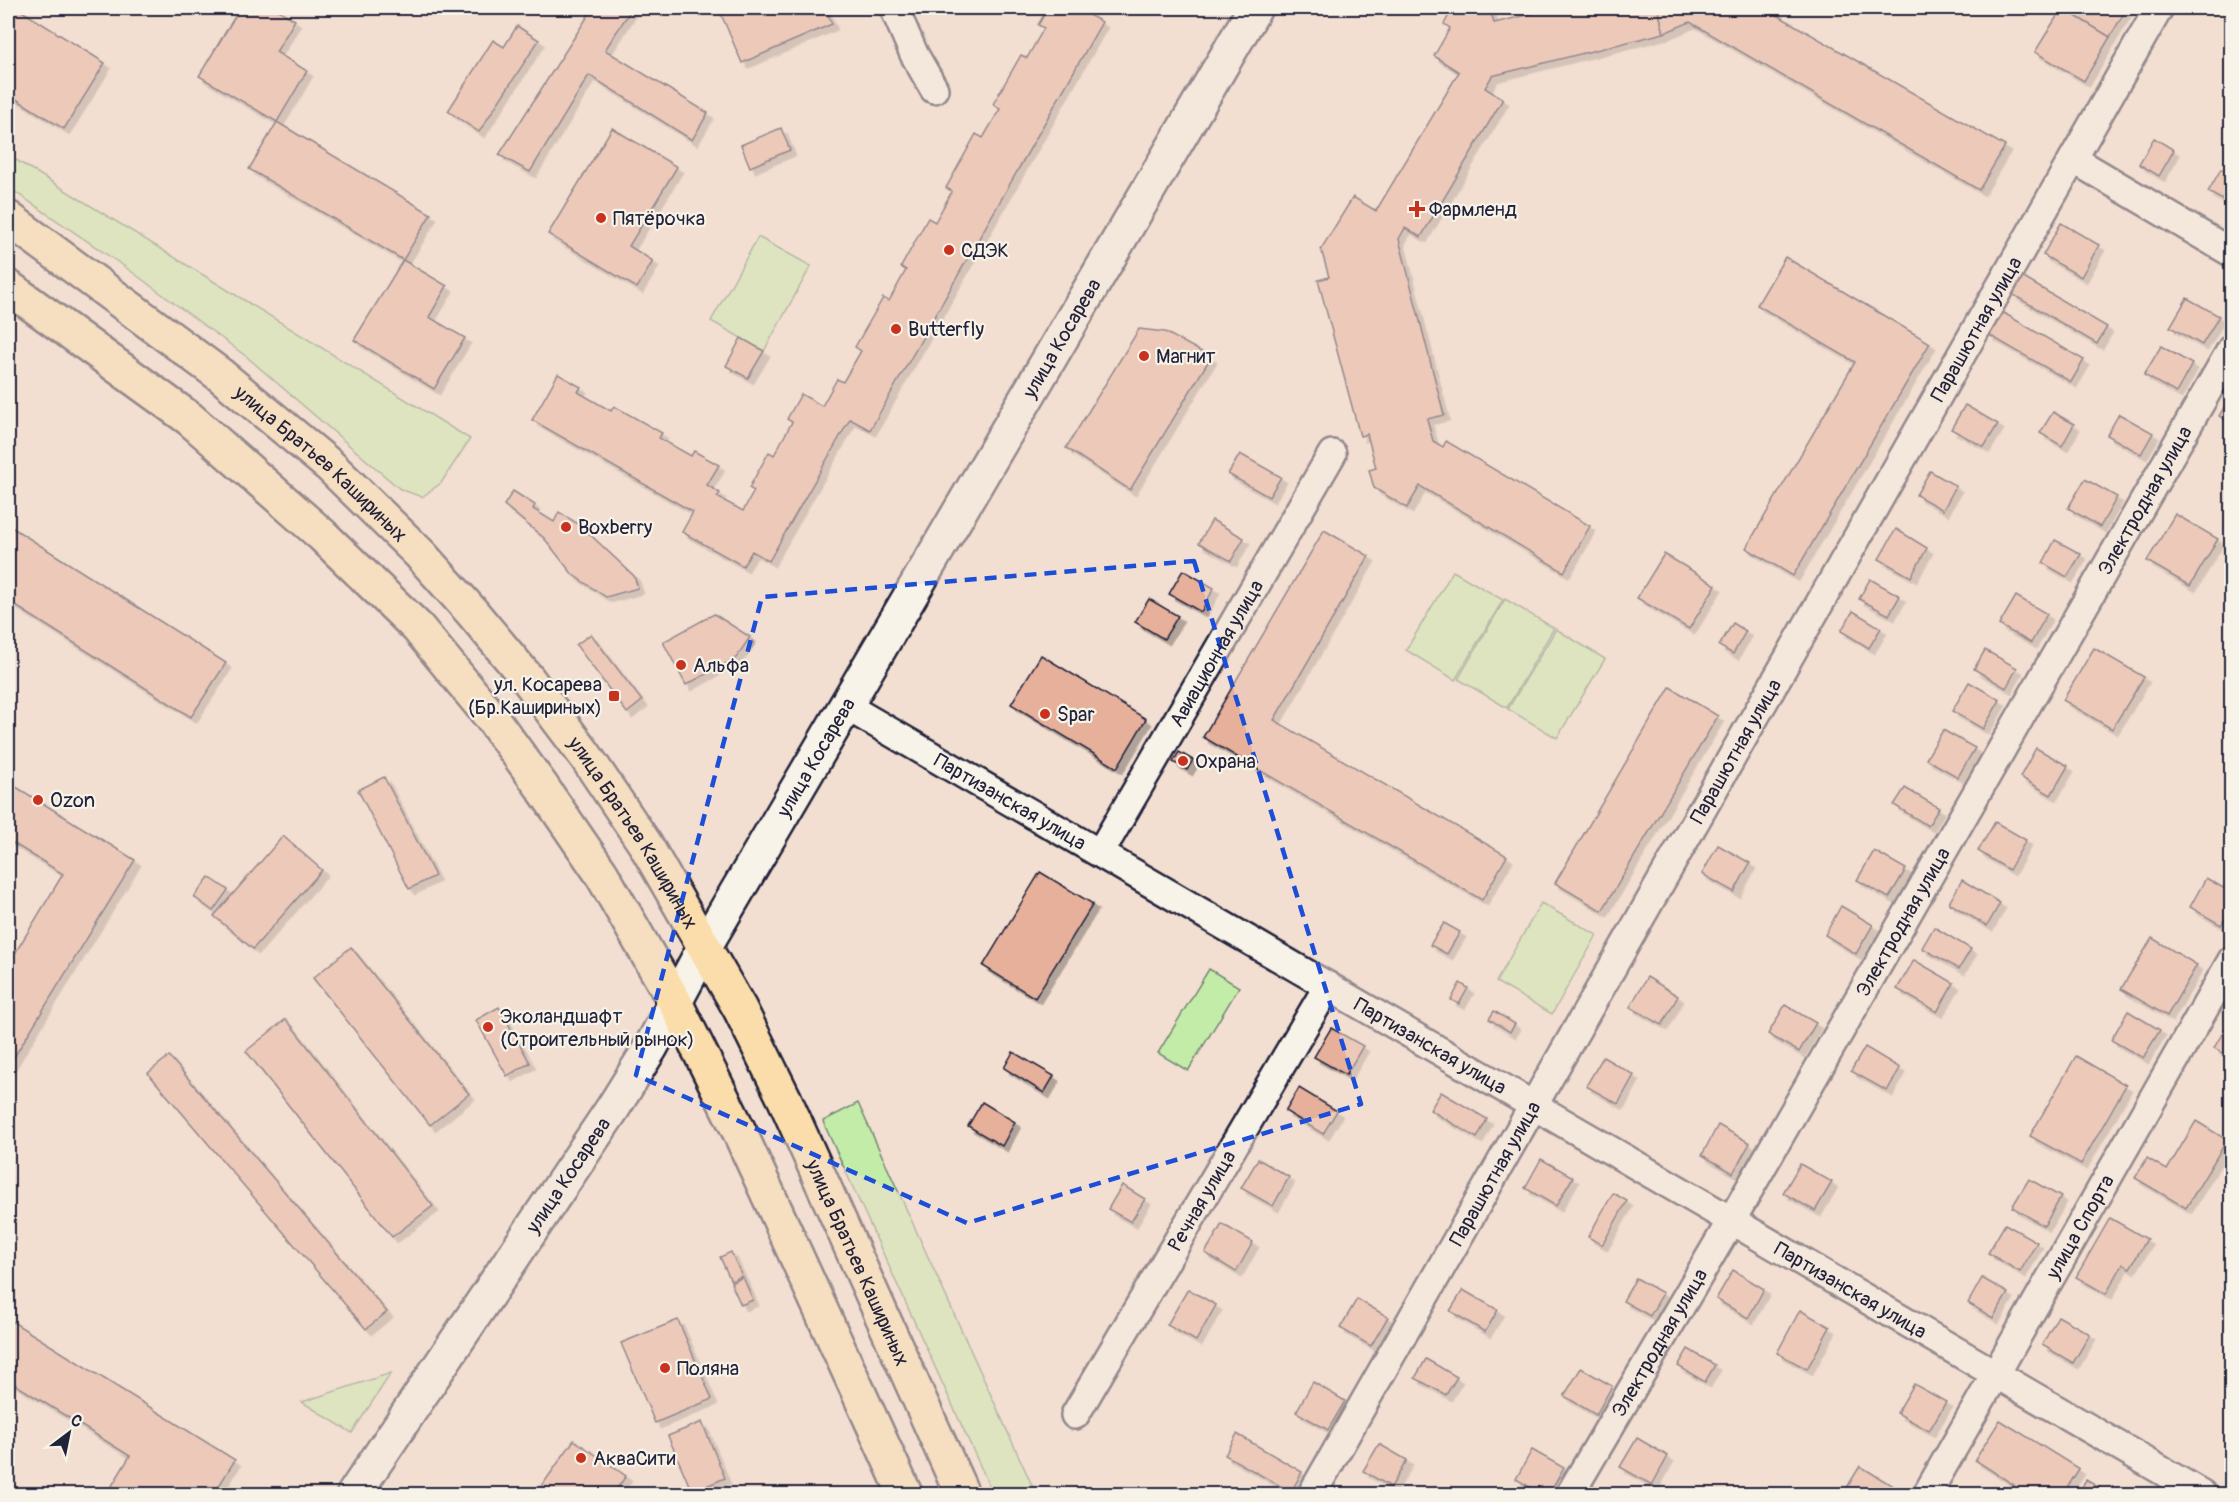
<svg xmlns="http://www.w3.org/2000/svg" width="2239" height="1502" viewBox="0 0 2239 1502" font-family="Pangolin,sans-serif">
<defs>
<filter id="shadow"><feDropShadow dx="5.5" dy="5.5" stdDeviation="0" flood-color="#0004"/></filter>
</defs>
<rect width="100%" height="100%" fill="#f2dfd1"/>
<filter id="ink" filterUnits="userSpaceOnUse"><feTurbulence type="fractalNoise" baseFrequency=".0167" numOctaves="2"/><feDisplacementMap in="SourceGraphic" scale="12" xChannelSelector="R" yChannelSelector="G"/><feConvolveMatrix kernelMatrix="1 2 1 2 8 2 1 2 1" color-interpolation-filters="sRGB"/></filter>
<g filter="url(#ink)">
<g fill="#c3eca8" stroke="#728772" stroke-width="1.5">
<polygon points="8,155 470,439 441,483 422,497 400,489 247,357 128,269 8,187"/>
<polygon points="758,237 811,266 764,351 711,321"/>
<polygon points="1453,571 1503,600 1455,680 1406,650"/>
<polygon points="1505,599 1554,628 1507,708 1458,679"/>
<polygon points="1556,629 1605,659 1557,738 1508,709"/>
<polygon points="1541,903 1597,935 1552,1014 1496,982"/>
<polygon points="1209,969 1239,987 1188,1071 1158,1053"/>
<polygon points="858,1103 1036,1494 993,1494 824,1124 823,1121"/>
<polygon points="391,1373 352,1433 302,1402"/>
</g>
<g fill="#e6b09b" stroke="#22223b" stroke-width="1.5" filter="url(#shadow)">
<polygon points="8,8 17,8 105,63 64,129 8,94"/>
<polygon points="240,8 275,8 295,20 276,52 307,71 277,122 199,76"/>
<polygon points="593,8 632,8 605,50 708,113 692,140 589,75 530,172 499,155"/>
<polygon points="737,8 825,8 832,24 742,63 721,14"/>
<polygon points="1048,8 1076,8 1102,22 870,430 850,419 769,561 752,551 743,566 682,532 693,512 532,420 558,374 581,387 578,392 611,411 614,406 662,433 659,438 691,456 694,451 719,465 707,485 720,493 717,497 743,511 754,491 749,488 769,452 774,455 792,422 787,419 801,394 822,406 837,379 843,382 861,351 855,347 883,298 889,301 906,270 901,267 928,218 935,222 952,191 946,188 976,134 983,138 1000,109 993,104 1021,55 1027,58 1044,28 1038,25"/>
<polygon points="1453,8 1490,8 1494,23 1556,8 1658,8 1664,33 1492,76 1485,88 1503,99 1421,237 1405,228 1399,239 1444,415 1427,419 1433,441 1443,447 1446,441 1590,526 1564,572 1420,486 1407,508 1374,488 1369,470 1376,468 1370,445 1367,434 1360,436 1318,280 1329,277 1321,249 1353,197 1376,211 1459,72 1434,56 1450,28 1444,24"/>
<polygon points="1658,8 1765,8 2005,146 1979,190 1690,22 1664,33"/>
<polygon points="2062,8 2127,8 2110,37"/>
<polygon points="2062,8 2110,37 2084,81 2035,52"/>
<polygon points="517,26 539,40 479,132 448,111 493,40 504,47"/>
<polygon points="277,122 431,214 403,260 249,169"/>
<polygon points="612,128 677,167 629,246 653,261 637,288 548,234"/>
<polygon points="781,128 790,150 750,167 741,145"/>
<polygon points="2154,138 2174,150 2159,176 2139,164"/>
<polygon points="2221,169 2232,175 2232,205 2208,192"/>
<polygon points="2061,223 2099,245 2081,277 2043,255"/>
<polygon points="1785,257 1930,343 1793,576 1746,548 1855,362 1757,305"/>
<polygon points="403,260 447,286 429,317 465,338 434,389 354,340"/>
<polygon points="2022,277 2107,327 2097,344 2012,294"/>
<polygon points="2187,298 2219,316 2202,345 2170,327"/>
<polygon points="2002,312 2084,360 2071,382 1989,335"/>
<polygon points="1139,329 1165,332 1211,357 1130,490 1066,448"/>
<polygon points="741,338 764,351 748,378 726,366"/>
<polygon points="2161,346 2192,364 2176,393 2144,375"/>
<polygon points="2232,394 2232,423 2219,416"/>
<polygon points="1965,405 1998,424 1984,447 1951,429"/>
<polygon points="2053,412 2074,424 2062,446 2040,433"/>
<polygon points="2119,414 2153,433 2141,454 2107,435"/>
<polygon points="1240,454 1281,477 1269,497 1228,474"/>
<polygon points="1930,471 1956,486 1943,510 1916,495"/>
<polygon points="2085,479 2117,497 2100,527 2068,508"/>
<polygon points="513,491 535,505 533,509 554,522 559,512 580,525 634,576 638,588 606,597 573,575 544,538 504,505"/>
<polygon points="2175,514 2218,539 2190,586 2147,561"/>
<polygon points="1212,520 1244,538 1231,561 1199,543"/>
<polygon points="8,525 226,663 191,717 8,601"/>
<polygon points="1896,529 1927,548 1911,577 1879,559"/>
<polygon points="1324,530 1369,556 1274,720 1507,856 1482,900 1203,737"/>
<polygon points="2055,540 2081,554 2067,577 2043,563"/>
<polygon points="1664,554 1716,585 1689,629 1637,598"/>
<polygon points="1183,570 1214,588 1201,612 1169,594"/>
<polygon points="1870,579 1900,596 1889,615 1859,599"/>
<polygon points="2016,596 2047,614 2031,643 1999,625"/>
<polygon points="1149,599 1178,616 1164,639 1135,622"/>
<polygon points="1853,611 1881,628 1869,648 1841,631"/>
<polygon points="714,614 750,637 736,658 686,685 663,642"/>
<polygon points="1733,623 1746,631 1733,654 1719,646"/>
<polygon points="591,634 642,701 627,713 576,645"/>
<polygon points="2094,648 2144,677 2112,729 2063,700"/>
<polygon points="1985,650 2017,668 2006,688 1974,669"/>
<polygon points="1041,655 1146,719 1117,768 1011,704"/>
<polygon points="1969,682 2000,700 1983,729 1952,711"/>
<polygon points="1670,687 1718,716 1602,911 1555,883"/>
<polygon points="1943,730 1975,748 1958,777 1926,759"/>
<polygon points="2036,748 2068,766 2051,795 2020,777"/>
<polygon points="1179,752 1193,760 1187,770 1173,762"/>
<polygon points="384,777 435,876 409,889 358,790"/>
<polygon points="8,782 135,860 8,1067 8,965 63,874 8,840"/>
<polygon points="1905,788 1939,808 1928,826 1894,805"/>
<polygon points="1995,822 2026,840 2009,870 1978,851"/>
<polygon points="283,836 322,870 253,949 214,916"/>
<polygon points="1718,845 1750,863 1734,892 1702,874"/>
<polygon points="1874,851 1906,869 1889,898 1857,880"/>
<polygon points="1040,872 1093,904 1035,998 983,966"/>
<polygon points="209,877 228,890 213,911 194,897"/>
<polygon points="2206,878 2232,893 2232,908 2221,925 2190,907"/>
<polygon points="1962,880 2000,903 1987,926 1949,903"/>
<polygon points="1841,906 1873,925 1856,954 1825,935"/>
<polygon points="1444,923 1460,932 1447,954 1430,945"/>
<polygon points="1934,927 1971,949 1959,969 1922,948"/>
<polygon points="2152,938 2197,965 2167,1016 2121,989"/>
<polygon points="351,947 469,1094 430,1125 313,978"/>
<polygon points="1914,960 1954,983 1937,1012 1897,989"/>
<polygon points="1647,977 1678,996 1662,1025 1630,1007"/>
<polygon points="1460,983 1468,988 1459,1004 1451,1000"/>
<polygon points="1785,1005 1816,1023 1799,1052 1768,1034"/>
<polygon points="499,1007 530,1063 507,1076 476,1020"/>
<polygon points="1494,1011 1515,1024 1510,1032 1489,1019"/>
<polygon points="2128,1011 2160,1030 2143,1058 2111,1040"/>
<polygon points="286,1019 433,1206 392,1237 246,1051"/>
<polygon points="2226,1027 2232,1031 2232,1058 2214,1048"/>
<polygon points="1331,1028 1363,1046 1346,1075 1314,1057"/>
<polygon points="1865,1047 1900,1068 1887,1091 1851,1071"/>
<polygon points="1013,1052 1054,1076 1044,1093 1004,1068"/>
<polygon points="169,1056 387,1312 366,1329 148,1073"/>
<polygon points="2076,1056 2126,1085 2081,1164 2030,1136"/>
<polygon points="1603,1057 1634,1075 1618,1104 1586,1086"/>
<polygon points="1299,1088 1337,1111 1323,1134 1285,1111"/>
<polygon points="1441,1092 1487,1119 1477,1138 1430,1110"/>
<polygon points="982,1102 1015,1122 1002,1146 968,1126"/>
<polygon points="2196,1121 2227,1140 2186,1208 2135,1178 2147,1158 2167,1170"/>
<polygon points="1718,1125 1750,1143 1733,1173 1702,1155"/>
<polygon points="1258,1159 1289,1177 1273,1206 1241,1188"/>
<polygon points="1541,1159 1573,1177 1556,1206 1525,1188"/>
<polygon points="1800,1164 1832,1182 1815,1211 1783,1193"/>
<polygon points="2029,1179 2061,1197 2044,1226 2012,1207"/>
<polygon points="1122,1185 1145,1199 1131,1222 1108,1209"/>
<polygon points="1613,1193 1627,1201 1602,1245 1588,1237"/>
<polygon points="2110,1218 2147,1239 2130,1268 2123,1264 2106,1294 2076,1277"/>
<polygon points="1222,1224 1253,1242 1236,1272 1205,1253"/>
<polygon points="2005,1224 2037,1242 2020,1272 1988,1253"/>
<polygon points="731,1252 742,1276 731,1281 720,1257"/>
<polygon points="1733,1270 1764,1289 1748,1318 1716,1299"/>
<polygon points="743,1277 753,1300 741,1305 731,1283"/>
<polygon points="1636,1278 1663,1293 1650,1316 1623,1301"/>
<polygon points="1982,1278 2008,1293 1993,1318 1968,1303"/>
<polygon points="1188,1289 1216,1305 1196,1341 1167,1325"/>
<polygon points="1463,1290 1498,1310 1485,1332 1450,1311"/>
<polygon points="1357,1299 1388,1317 1371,1346 1340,1328"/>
<polygon points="1800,1310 1830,1327 1807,1369 1777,1353"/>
<polygon points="2058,1316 2090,1334 2073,1363 2042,1345"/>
<polygon points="8,1319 235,1460 214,1494 107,1494 130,1456 8,1380"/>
<polygon points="678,1320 712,1399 655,1423 621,1343"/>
<polygon points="1688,1349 1715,1365 1705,1382 1678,1366"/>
<polygon points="1426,1359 1457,1377 1446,1395 1415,1378"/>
<polygon points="1581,1368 1612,1386 1596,1415 1564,1396"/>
<polygon points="1313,1382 1345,1401 1328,1430 1296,1412"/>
<polygon points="1914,1384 1946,1402 1929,1431 1897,1413"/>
<polygon points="2000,1420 2079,1469 2063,1494 2008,1494 2014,1485 1975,1460"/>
<polygon points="702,1422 725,1478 692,1492 668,1436"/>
<polygon points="1237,1434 1302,1472 1291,1492 1225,1455"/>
<polygon points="1637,1438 1668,1456 1652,1485 1620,1467"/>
<polygon points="574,1440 626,1476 613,1494 536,1494"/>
<polygon points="1379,1444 1407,1460 1391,1487 1363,1471"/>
<polygon points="1532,1450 1564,1468 1549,1494 1542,1494 1516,1479"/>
<polygon points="1860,1466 1893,1486 1888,1494 1843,1494"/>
<polygon points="2086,1480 2110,1494 2078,1494"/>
</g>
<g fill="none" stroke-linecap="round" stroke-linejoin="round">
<g stroke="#22223b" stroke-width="32">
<g id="street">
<polyline points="894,8 914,54 934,89"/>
<polyline points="2073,159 2232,253"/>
<path id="s1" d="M846,706L2202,1494"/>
<path id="s2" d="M1100,853L1332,454"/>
<path id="s3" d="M1075,1415L1328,986"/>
<path id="s4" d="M1312,1494L2159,8"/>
<path id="s5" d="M1570,1494L1731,1221L2232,348"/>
<path id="s6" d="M1927,1494L2232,960"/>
</g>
</g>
<g stroke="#22223b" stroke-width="38">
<g id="secondary">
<path id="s7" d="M354,1494L613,1108L651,1047L705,946L1255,8"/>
</g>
</g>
<g stroke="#22223b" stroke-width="38">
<g id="primary">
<path id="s8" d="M8,218L219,374L329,465L420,554L471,611L527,678L585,755L645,844L740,1009L785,1100L962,1494"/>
<polyline points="8,287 190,419 322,535 418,628 491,717 542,787 601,873 675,1002 740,1133 905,1494"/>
</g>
</g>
<use href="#street" stroke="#f7f3e8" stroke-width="27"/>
<use href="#secondary" stroke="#f7f3e8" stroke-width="33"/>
<use href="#primary" stroke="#fbddab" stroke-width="33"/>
</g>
</g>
<path d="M0 0H2239V1502H0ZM1194,561L1361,1104L967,1223L636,1075L762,597Z" fill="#f2dfd1" fill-opacity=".55" fill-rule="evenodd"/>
<path fill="none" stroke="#1d4ed8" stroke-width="4.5" stroke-dasharray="12 8" stroke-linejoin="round" d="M1194,561L1361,1104L967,1223L636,1075L762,597Z"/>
<g fill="#c8321e" stroke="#f7f3e8" stroke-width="2">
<path d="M1414 200h6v6h6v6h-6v6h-6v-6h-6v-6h6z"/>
<circle cx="601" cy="218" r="6"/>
<circle cx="949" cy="250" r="6"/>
<circle cx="896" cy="329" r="6"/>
<circle cx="1144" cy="356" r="6"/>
<circle cx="566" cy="527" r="6"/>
<circle cx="681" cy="665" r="6"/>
<rect x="608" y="690" width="12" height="12" rx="3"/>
<circle cx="1045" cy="714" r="6"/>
<circle cx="1183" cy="761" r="6"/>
<circle cx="38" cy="800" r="6"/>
<circle cx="488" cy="1027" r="6"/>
<circle cx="665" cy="1368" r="6"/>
<circle cx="581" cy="1458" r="6"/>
</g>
<g text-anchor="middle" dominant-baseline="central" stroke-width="4.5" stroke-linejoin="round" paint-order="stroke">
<g font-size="20" fill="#22223b" stroke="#f7f3e8" text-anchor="start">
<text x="1429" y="209">Фармленд</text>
<text x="613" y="218">Пятёрочка</text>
<text x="961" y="250">СДЭК</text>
<text x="908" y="329">Butterfly</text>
<text x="1156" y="356">Магнит</text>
<text x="578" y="527">Boxberry</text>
<text x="693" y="665">Альфа</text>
<text x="602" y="684" text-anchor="end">ул. Косарева<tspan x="602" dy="23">(Бр.Кашириных)</tspan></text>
<text x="1057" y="714">Spar</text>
<text x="1195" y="761">Охрана</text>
<text x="50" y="800">Ozon</text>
<text x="500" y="1016">Эколандшафт<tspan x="500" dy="23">(Строительный рынок)</tspan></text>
<text x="677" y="1368">Поляна</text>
<text x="593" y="1458">АкваСити</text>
</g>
<g font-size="20" fill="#22223b" stroke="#f7f3e8">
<text stroke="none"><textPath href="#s4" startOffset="1341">Парашютная улица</textPath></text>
<text stroke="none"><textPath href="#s7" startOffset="1356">улица Косарева</textPath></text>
<text stroke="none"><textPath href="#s8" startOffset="398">улица Братьев Кашириных</textPath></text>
<text stroke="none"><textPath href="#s5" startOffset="1148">Электродная улица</textPath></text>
<text stroke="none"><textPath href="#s2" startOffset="231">Авиационная улица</textPath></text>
<text stroke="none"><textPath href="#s4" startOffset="855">Парашютная улица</textPath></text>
<text stroke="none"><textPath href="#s7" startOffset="870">улица Косарева</textPath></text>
<text stroke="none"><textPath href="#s1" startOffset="190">Партизанская улица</textPath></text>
<text stroke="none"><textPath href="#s8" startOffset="884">улица Братьев Кашириных</textPath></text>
<text stroke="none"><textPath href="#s5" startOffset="662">Электродная улица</textPath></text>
<text stroke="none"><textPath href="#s1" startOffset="676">Партизанская улица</textPath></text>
<text stroke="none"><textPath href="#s4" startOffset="369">Парашютная улица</textPath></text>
<text stroke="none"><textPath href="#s7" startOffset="384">улица Косарева</textPath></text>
<text stroke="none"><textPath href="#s3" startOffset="249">Речная улица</textPath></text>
<text stroke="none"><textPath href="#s6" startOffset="308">улица Спорта</textPath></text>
<text stroke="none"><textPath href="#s8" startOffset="1370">улица Братьев Кашириных</textPath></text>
<text stroke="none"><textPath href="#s1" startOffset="1162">Партизанская улица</textPath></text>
<text stroke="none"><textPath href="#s5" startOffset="176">Электродная улица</textPath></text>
</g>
</g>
<rect width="2239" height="1502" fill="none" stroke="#f7f3e8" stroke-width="30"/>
<rect x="15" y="15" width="2209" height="1472" fill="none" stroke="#22223b" stroke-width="2" filter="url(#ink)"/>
<g transform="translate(69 1433) rotate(32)" stroke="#f7f3e8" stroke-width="4.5" paint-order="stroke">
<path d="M0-4.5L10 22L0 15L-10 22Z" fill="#22223b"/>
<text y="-9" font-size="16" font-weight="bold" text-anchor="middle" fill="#22223b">С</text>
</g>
</svg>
